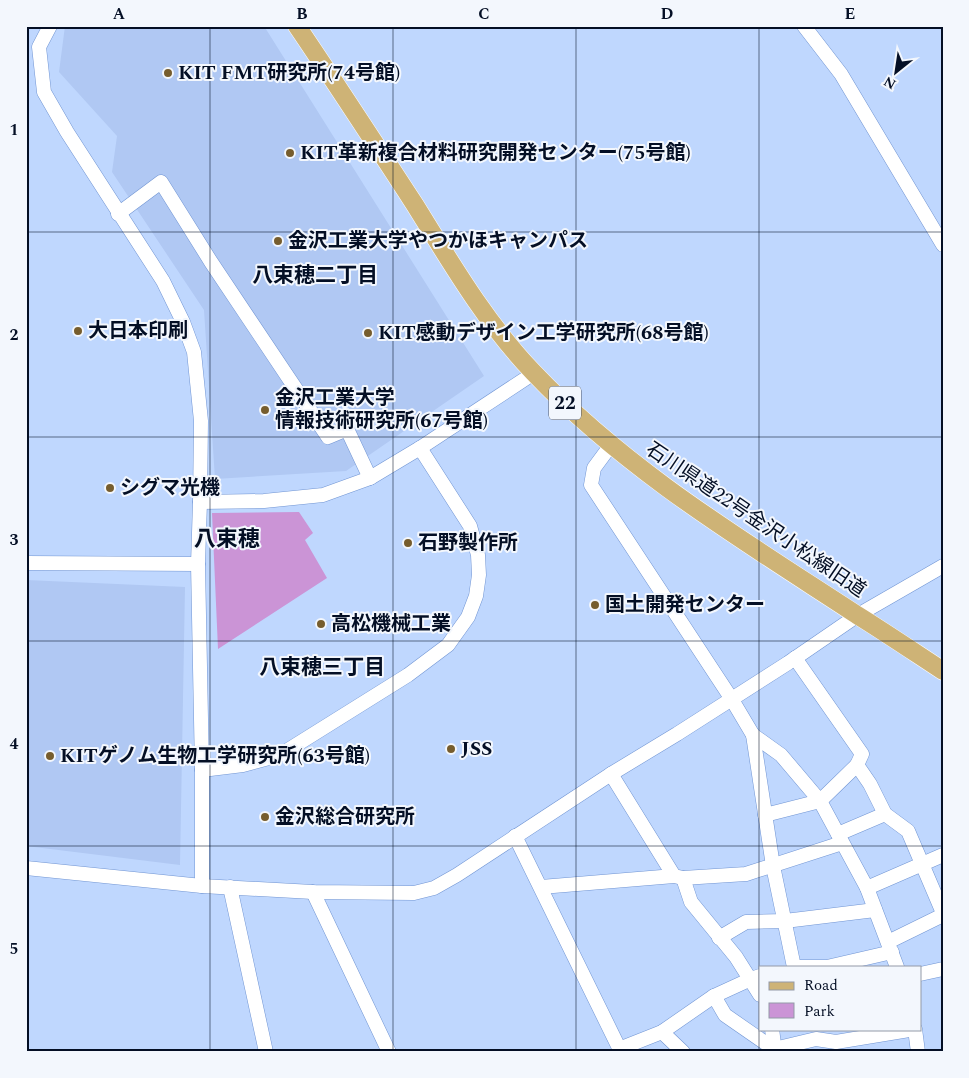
<svg xmlns="http://www.w3.org/2000/svg" width="969" height="1078" viewBox="0 0 969 1078" font-family="Spectral,'Noto Sans JP',serif">
<rect width="100%" height="100%" fill="#bfd7fe"/>
<g fill="#b0c8f3">
<polygon points="65,26 264,26 484,376 346,471 215,479 204,310 112,172 117,136 59,72"/>
<polygon points="26,580 185,587 180,865 26,846"/>
</g>
<polygon fill="#cb94d6" points="299,512 313,533 305,540 327,578 218,649 212,513"/>
<g fill="none" stroke-linecap="round" stroke-linejoin="round">
<g stroke="#7195d3" stroke-width="15">
<g id="minor">
<polyline points="50,26 39,47 44,92 67,132 163,281 183,322 194,352 201,421 200,502 264,501 323,495 370,478 420,448 534,373"/>
<polyline points="804,26 841,74 943,245"/>
<polyline points="118,214 161,182 211,262 328,437 347,429 370,478"/>
<polyline points="611,445 594,468 591,485 731,698 753,735 781,755 820,801 867,888 897,967"/>
<polyline points="200,502 198,564 202,770 202,886"/>
<polyline points="26,563 198,564"/>
<polyline points="795,658 862,754 857,765 870,784 885,814 908,831 943,913"/>
<polyline points="753,735 773,866 794,967"/>
<polyline points="202,770 243,765 280,755 408,675 448,645 468,617 476,596 479,575 478,555 470,526 420,448"/>
<polyline points="611,774 674,876"/>
<polyline points="765,815 820,801 857,765"/>
<polyline points="838,834 885,814"/>
<polyline points="515,836 621,1052"/>
<polyline points="26,868 202,886 313,892 414,893 434,888 457,875 611,774 677,734 788,663 858,615 943,566"/>
<polyline points="683,878 691,902 736,957 760,995"/>
<polyline points="230,887 266,1052"/>
<polyline points="541,887 674,876 683,878 746,874 842,843"/>
<polyline points="867,888 943,855"/>
<polyline points="313,892 389,1052"/>
<polyline points="719,938 746,922 785,921 875,910"/>
<polyline points="888,942 943,915"/>
<polyline points="794,967 827,967 892,952"/>
<polyline points="920,974 943,969"/>
<polyline points="714,996 725,1015 774,1049 816,1039 836,1042 915,1029 918,1052"/>
<polyline points="772,1029 775,1052"/>
<polyline points="662,1032 683,1052"/>
<polyline points="619,1049 662,1032 714,996 751,979 760,976"/>
</g>
</g>
<g stroke="#fff" stroke-width="19">
<path id="major" d="M297,26C337,85 376,145 415,205C451,263 486,323 533,372C627,471 744,541 857,615C886,633 914,652 943,671"/>
</g>
<use href="#minor" stroke="#fff" stroke-width="14"/>
<use href="#major" stroke="#ceb376" stroke-width="18"/>
</g>
<path fill="none" stroke="#040f25" stroke-width="1" stroke-opacity="0.55" d="M210,26V1052M393,26V1052M576,26V1052M759,26V1052M26,232H943M26,437H943M26,641H943M26,846H943"/>
<g fill="#765d2e" stroke="#f3f7fd" stroke-width="2">
<circle cx="168" cy="73" r="5"/>
<circle cx="290" cy="153" r="5"/>
<circle cx="278" cy="241" r="5"/>
<circle cx="78" cy="331" r="5"/>
<circle cx="368" cy="333" r="5"/>
<circle cx="265" cy="410" r="5"/>
<circle cx="110" cy="488" r="5"/>
<circle cx="408" cy="543" r="5"/>
<circle cx="595" cy="605" r="5"/>
<circle cx="321" cy="624" r="5"/>
<circle cx="451" cy="749" r="5"/>
<circle cx="50" cy="756" r="5"/>
<circle cx="265" cy="817" r="5"/>
</g>
<g text-anchor="middle" dominant-baseline="central" stroke-width="4" stroke-linejoin="round" paint-order="stroke">
<rect fill="#f3f7fd" stroke="#4c5566" stroke-width="1" x="549" y="386.5" width="32" height="33" rx="4"/>
<g font-size="19" font-weight="bold" fill="#040f25">
<text x="565" y="403">22</text>
</g>
<g font-size="20" font-weight="bold" fill="#040f25" stroke="#f3f7fd" text-anchor="start">
<text x="178" y="73">KIT FMT研究所(74号館)</text>
<text x="300" y="153">KIT革新複合材料研究開発センター(75号館)</text>
<text x="288" y="241">金沢工業大学やつかほキャンパス</text>
<text x="88" y="331">大日本印刷</text>
<text x="378" y="333">KIT感動デザイン工学研究所(68号館)</text>
<text x="275" y="398">金沢工業大学<tspan x="275" dy="23">情報技術研究所(67号館)</tspan></text>
<text x="120" y="488">シグマ光機</text>
<text x="418" y="543">石野製作所</text>
<text x="605" y="605">国土開発センター</text>
<text x="331" y="624">高松機械工業</text>
<text x="461" y="749">JSS</text>
<text x="60" y="756">KITゲノム生物工学研究所(63号館)</text>
<text x="275" y="817">金沢総合研究所</text>
</g>
<g font-size="20" fill="#040f25" stroke="#f3f7fd">
<text transform="translate(756 520) rotate(34)">石川県道22号金沢小松線旧道</text>
</g>
<g font-size="21" font-weight="bold" fill="#040f25" stroke="#f3f7fd">
<text x="315" y="276">八束穂二丁目</text>
<text x="322" y="668">八束穂三丁目</text>
</g>
<g font-size="22" font-weight="bold" fill="#040f25" stroke="#f3f7fd">
<text x="227" y="539">八束穂</text>
</g>
</g>
<rect width="969" height="1078" fill="none" stroke="#f3f7fd" stroke-width="55"/>
<rect x="759" y="966" width="162" height="65" fill="#f3f7fd" stroke="#939aa7"/>
<rect x="769" y="982" width="25" height="8" fill="#ceb376" stroke="#939aa7"/>
<text x="804" y="990" font-size="15" fill="#040f25">Road</text>
<rect x="769" y="1003" width="25" height="15" fill="#cb94d6" stroke="#939aa7"/>
<text x="804" y="1016" font-size="15" fill="#040f25">Park</text>
<g transform="translate(896 72) rotate(210)" stroke="#f3f7fd" stroke-width="4" paint-order="stroke">
<path d="M0-4L9 19L0 12L-9 19Z" fill="#040f25"/>
<text y="-8" font-size="14" font-weight="bold" text-anchor="middle" fill="#040f25">N</text>
</g>
<rect x="28" y="28" width="914" height="1022" fill="none" stroke="#040f25" stroke-width="2"/>
<g font-size="16" text-anchor="middle" font-weight="bold" fill="#040f25">
<text x="119" y="19">A</text>
<text x="302" y="19">B</text>
<text x="484" y="19">C</text>
<text x="667" y="19">D</text>
<text x="850" y="19">E</text>
<text x="14" y="135">1</text>
<text x="14" y="340">2</text>
<text x="14" y="545">3</text>
<text x="14" y="749">4</text>
<text x="14" y="954">5</text>
</g>
</svg>
